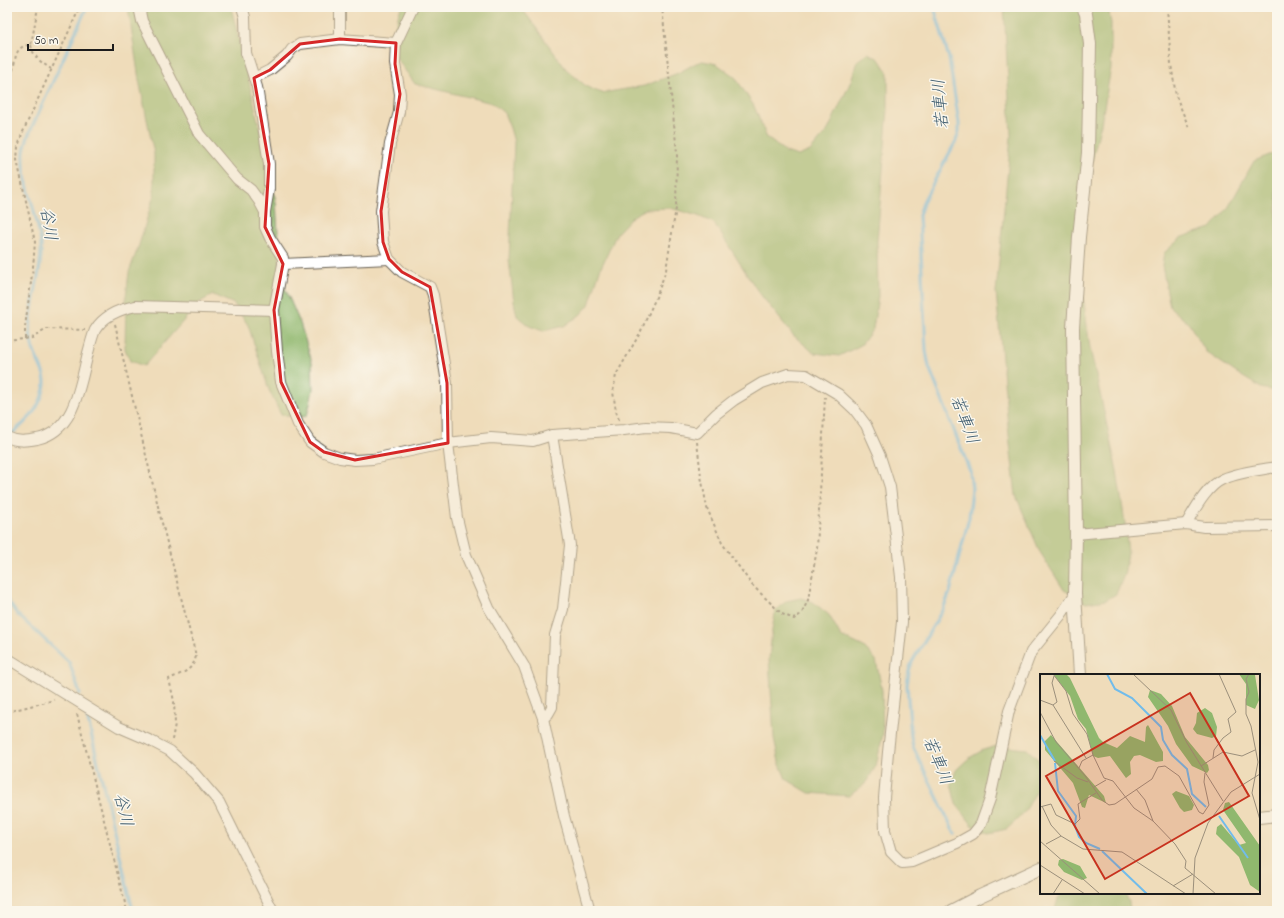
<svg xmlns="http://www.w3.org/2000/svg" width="1284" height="918" viewBox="0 0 1284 918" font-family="'Indie Flower','Klee One',sans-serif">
<rect width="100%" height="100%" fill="#fbf7ec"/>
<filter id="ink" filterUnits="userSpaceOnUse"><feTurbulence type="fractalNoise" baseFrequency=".025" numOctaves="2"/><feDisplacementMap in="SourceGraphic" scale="8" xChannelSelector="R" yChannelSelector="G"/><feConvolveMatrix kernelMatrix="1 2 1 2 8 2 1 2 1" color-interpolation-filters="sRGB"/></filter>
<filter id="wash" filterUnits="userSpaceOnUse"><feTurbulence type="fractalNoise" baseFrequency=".012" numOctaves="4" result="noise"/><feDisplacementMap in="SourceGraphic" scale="16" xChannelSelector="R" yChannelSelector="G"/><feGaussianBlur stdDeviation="0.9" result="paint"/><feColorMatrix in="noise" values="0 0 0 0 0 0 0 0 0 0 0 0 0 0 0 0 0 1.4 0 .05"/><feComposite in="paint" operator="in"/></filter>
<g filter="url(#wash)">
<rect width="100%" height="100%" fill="#efdcba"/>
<g fill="#90b86e" stroke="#566a45">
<polygon points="128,7 231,7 252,94 276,202 281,279 300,323 312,362 313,390 307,416 300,417 281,415 269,390 248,325 234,304 213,295 200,302 144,366 130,361 125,349 126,296 129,272 139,245 154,195 154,154 139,80"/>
<polygon points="401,7 521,7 566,69 587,87 602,93 644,86 678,73 696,63 703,61 717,64 735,77 754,106 767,138 786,152 798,156 810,151 828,130 851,81 857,61 868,53 879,59 888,73 888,109 877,241 878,296 873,329 861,345 839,356 814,353 793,335 757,290 714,223 698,216 670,208 646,209 633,216 617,233 600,270 589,305 580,315 564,326 543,331 529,326 517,316 514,302 509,260 514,142 510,128 504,113 492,103 415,84 392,52 394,30"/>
<polygon points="1004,7 1108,7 1111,23 1111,68 1101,124 1090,168 1080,274 1090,348 1117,471 1125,523 1128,553 1124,575 1116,594 1106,600 1086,603 1064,590 1040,552 1016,496 1008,426 996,292 1011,136"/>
<polygon points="1277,152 1277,391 1261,388 1235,372 1206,352 1189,324 1170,307 1162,266 1164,253 1182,237 1211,228 1228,208 1254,161"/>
<polygon points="801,598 813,602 829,615 841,636 864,647 876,660 882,690 883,734 876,766 865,784 849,796 809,793 786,779 779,762 774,738 769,659 772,630 775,612 786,601"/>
<polygon points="997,746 1027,749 1041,762 1041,783 1024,813 1007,829 988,833 974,827 956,804 951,784 956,770 969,758 983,750"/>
<polygon points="1063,893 1125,893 1129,902 1130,911 1054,911 1059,897"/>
</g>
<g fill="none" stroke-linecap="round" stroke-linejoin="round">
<g stroke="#71bceb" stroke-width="3.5">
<polyline points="934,7 949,58 959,123 959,131 956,141 924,200 919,215 926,351 929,367 970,471 972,489 969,518 950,592 943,609 912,662 909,671 907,685 911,736 913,747 955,834"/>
<path d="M9,438C13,432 16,429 22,425C32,416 41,403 44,389C49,372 32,357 31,340C27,307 43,275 41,244C38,215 21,179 24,151C25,146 27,141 28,136L87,7"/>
<polyline points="7,600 17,614 69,662 80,694"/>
<polyline points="87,716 133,911"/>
</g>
</g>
</g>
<g filter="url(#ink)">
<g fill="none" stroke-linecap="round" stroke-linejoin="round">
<g stroke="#665f53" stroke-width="12">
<g id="minor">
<polyline points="139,7 142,21 199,134 237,179 251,190 259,201 265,212"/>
<polyline points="242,7 245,17 246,53 257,87 269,164 269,189 265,212 265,227 270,238 283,258 283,264 274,310 277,351 281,382 298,424 310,442 324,452 340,458 355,460 373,459 448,443 491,438 533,441 552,435 624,430 646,427 671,428 697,433 716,414 734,400 762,383 788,374 806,375 838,394 854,409 866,425 880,456 890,487 901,577 902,622 888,752 884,798 885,831 891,852 902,863 912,862 957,843 973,834 981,824 990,799 1009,711 1031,652 1061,615 1075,594"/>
<polyline points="413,7 396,43 395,64 400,94 399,112 390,144 381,211 383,242 389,259 402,272 430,287 433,295 447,383 448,443 457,518 466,555 489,608 524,666 543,718 564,816 590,911"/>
<polyline points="340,39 340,7"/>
<polyline points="254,78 270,70 287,56 292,49 300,44 340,39 396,43"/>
<polyline points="283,264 389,259"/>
<path d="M7,437C17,442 26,441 37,439C75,431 80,385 88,353C90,346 92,337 95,330C104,315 120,309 136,306L274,310"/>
<path d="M1186,524C1195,509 1207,486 1223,479C1240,472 1259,470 1277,467"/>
<polyline points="1076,534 1186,524 1204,527 1277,526"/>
<polyline points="7,658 119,727 149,740 170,751 194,773 219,802 273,911"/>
<polyline points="543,718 548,714 552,707 555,635 563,609 570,545 552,435"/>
</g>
</g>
<g stroke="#665f53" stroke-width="14">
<g id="tertiary">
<polyline points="1080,675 1075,594 1076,534 1073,328 1079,237 1088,153 1090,44 1086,14 1083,7"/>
<polyline points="1259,817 1277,815"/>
<polyline points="951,911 980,896 1041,868"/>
</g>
</g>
<g stroke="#665f53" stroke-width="2" stroke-dasharray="3 3" stroke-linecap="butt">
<polyline points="1167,7 1171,64 1176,96 1189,128"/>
<path d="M31,45C33,57 41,62 51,69"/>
<path d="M7,100L16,55C19,48 23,45 31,45L38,7"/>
<path d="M115,324L161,519L196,656C193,671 182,673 169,679L174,701L175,724L172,740"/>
<polyline points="25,339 25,327 33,267 35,242 17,160 18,147 22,134 80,7"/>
<polyline points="7,341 32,338 47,329 85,330"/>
<polyline points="619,420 616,411 613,392 616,375 640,333 657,295 666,270 676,208 677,153 662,7"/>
<polyline points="697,442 701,476 707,508 722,543 752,585 782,614 794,619 802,613 808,600 817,549 825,397"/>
<polyline points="7,712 54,700"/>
<polyline points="77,714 127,911"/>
</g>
<use href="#minor" stroke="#fff" stroke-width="10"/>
<use href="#tertiary" stroke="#fff" stroke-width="12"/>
</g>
</g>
<path d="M0 0H1284V918H0ZM340,39L396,43L395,64L400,94L381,211L383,242L389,259L402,272L430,287L447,383L448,443L355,460L324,452L310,442L281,382L274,310L283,264L265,227L269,164L254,78L270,70L300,44Z" fill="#efdcba" fill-opacity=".55" fill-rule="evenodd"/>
<path fill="none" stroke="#d62828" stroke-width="3" stroke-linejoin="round" d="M340,39L396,43L395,64L400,94L381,211L383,242L389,259L402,272L430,287L447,383L448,443L355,460L324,452L310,442L281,382L274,310L283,264L265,227L269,164L254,78L270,70L300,44Z"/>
<g text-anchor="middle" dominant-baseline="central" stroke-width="3" stroke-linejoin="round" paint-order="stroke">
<g font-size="17" font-style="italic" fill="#3e5c6f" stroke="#fbf7ec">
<text transform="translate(941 104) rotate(-95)">若車川</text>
<text transform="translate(48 224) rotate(81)">谷川</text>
<text transform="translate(964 420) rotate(69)">若車川</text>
<text transform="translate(937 761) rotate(68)">若車川</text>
<text transform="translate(123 810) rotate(77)">谷川</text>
</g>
</g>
<g transform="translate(1040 674)">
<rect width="220" height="220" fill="#efdcba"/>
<path d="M13,0H26L30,4L59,64L63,68L77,74L90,62L105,68L106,53L108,51L123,78V87L116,88L100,81L94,82L90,88L91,100L86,104L70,82L58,84L53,82L46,55L38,45L30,22ZM199,0L215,1L219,26L215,35L206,31V10ZM110,16L121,20L132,32L145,63L168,91L169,96L167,99L152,92L136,70L128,52L108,23ZM165,34L172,39L177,53L176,62L172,64L157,60L153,55L156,49L157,39ZM11,61L64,122L66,129L49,121L45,134L42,133L33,109L5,76V67ZM136,117L149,122L154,131L152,136L144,138L140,134L132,120ZM189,128L220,172V218L210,211L199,183L176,160L177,153L181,150L199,171L206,169L183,136L185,129ZM23,185L40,192L47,204L42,206L24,198L18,191L19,186Z" fill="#90b86e"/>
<path fill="none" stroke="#71bceb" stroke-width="2" d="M67,0L75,15L92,24L121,53L123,66L132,81L147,95L152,120L166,133M0,61L15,87M15,89L18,117L36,142L35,152L39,163L46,169L60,175M179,142L208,184M62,177L107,220"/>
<path fill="none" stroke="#9b8f7b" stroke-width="1" d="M13,0L26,17L33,40L47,60L53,81L64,104L73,107L94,134L113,147L135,170L146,187L145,194L176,220M93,0L131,36L147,69L183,127M179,0L196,38M209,0L206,5L209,18L206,25V40L211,52L218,88L212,119L220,146M14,2L12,9L17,28L13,31L46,84M0,26L13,31M0,38L16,68L46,103L62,126L69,131L75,130L112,105L118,93L125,92L139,102L159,138L163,140L169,131L164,108L165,99M173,84L174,76L183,64L191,58L188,45L196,38M14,87L37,104L48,108M161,92L183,78L202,82L215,76M39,94L42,87L53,81M54,113L66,106M96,115L105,126L113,147M2,132L11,151L21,162M0,133L11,130L16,141L35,150L40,145L38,130L56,119M0,167L60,220M6,170L21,162L43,175L82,178L146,220M0,191L45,220M133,212L153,200M13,220L22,206M153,220L155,184L168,149L191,118L220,100"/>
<path fill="#c8321e" fill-opacity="0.15" stroke="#c8321e" stroke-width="2" d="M150,19L209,122L65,205L6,102Z"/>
<rect width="220" height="220" fill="none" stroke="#1c1c1c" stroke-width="2"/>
</g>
<rect width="1284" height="918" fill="none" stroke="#fbf7ec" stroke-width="24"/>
<path d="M28 44v6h85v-6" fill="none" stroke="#1c1c1c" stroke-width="2"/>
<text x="34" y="44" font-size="12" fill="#1c1c1c" stroke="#fbf7ec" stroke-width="3" paint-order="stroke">50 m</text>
</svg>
